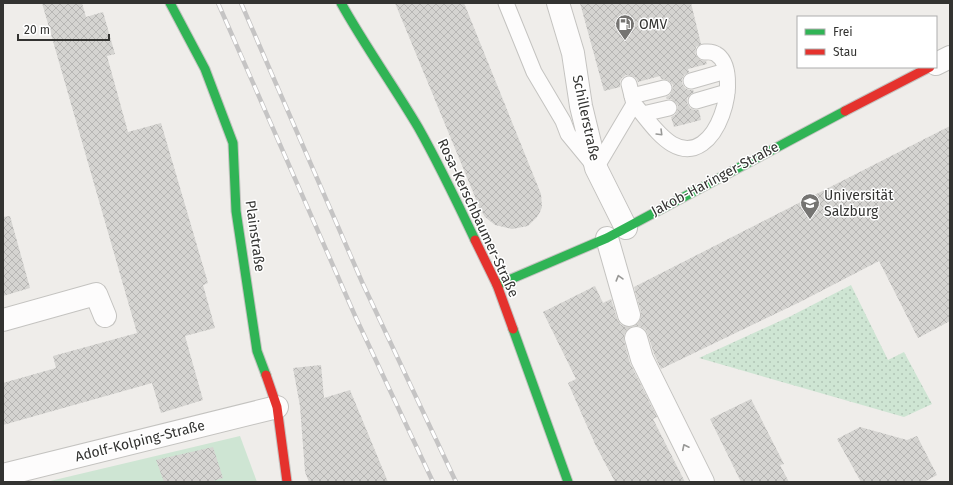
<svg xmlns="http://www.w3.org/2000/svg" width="953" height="485" viewBox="0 0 953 485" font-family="'Fira Sans',sans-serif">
<defs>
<pattern id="grass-dots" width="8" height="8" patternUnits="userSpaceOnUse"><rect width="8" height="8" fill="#cee5d3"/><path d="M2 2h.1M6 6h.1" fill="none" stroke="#b1c5b6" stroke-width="1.8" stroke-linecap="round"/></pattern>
<pattern id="building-cross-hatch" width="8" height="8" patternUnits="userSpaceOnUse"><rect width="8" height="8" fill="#d5d4d1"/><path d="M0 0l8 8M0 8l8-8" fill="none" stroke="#b7b6b4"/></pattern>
</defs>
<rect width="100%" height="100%" fill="#efedea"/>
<polygon fill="url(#grass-dots)" points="851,285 888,360 904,352 932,404 904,417 699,358 791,316"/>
<polygon fill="#cee5d3" points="240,436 257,482 46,482"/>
<g fill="url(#building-cross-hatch)">
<polygon points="42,3 82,3 86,17 103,12 115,54 107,56 128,132 161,123 208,283 203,285 215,328 185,336 203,400 161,413 152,383 3,425 3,383 56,368 53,356 137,333"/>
<polygon points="395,3 464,3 541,194 542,207 540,212 537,217 528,226 512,229 495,225 485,217 480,209"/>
<polygon points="580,3 691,3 701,44 696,47 695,53 697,57 700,60 706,61 707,64 688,69 689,72 684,75 682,79 682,83 685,88 689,90 693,90 694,92 690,95 687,98 687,103 690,108 694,110 699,110 701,120 674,127 671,117 675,115 677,111 678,106 675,102 671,99 667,99 666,97 670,95 672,91 673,85 670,82 667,80 661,79 660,76 638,82 636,78 632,76 626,75 622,78 620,81 620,87 604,91"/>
<polygon points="950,126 950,321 918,338 879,261 800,302 661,369 654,354 648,335 645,329 639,326 634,326 638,323 641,318 641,312 634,287"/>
<polygon points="10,216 30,288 3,296 3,217"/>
<polygon points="595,286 603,303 611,299 617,318 620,324 626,327 631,327 627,330 624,335 624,341 630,363 657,417 653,419 685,482 615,482 595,444 568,383 576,379 543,312"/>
<polygon points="321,365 324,398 350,390 388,482 309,482 305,472 300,406 293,368"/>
<polygon points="751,399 784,464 780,465 789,482 741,482 710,419"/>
<polygon points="860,427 907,440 917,436 937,475 924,482 861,482 837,439"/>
<polygon points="213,447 223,478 210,482 164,482 156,460"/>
</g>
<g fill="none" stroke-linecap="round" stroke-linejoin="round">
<g stroke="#c4c3c0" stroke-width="17">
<g id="lane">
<polyline points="506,3 534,72 563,121 568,134 596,168 634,104 629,84"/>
<polyline points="691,81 726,71"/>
<polyline points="632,96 664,88"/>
<polyline points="696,101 727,92"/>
<path d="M634,104C646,117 657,135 672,144C718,171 744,70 716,54C712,51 708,52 704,52"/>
<polyline points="643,114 669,108"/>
</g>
</g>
<g stroke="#c4c3c0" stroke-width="24">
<g id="street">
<polyline points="558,3 573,53 581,106 596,168 626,228"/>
<polyline points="936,64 950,57"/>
<polyline points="607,238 629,315"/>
<polyline points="3,320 96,294 105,316"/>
<polyline points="636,338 642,359 703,482"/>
<polyline points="3,475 277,407"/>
</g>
</g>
<g stroke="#c4c3c0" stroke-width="11">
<g id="fast">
<polyline points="170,3 205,69 233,143 236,211 257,351 266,375"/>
<path d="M341,3C365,46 393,85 418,127C439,164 457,202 475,240"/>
<polyline points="497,285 607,238 845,111"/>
<polyline points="513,329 568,482"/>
</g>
</g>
<g stroke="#c4c3c0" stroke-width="11">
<g id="jam">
<polyline points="845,111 930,67"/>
<polyline points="475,240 497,285 513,329"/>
<polyline points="266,375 277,407 287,482"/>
</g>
</g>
<use href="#lane" stroke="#fdfcfc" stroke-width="15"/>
<use href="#street" stroke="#fdfcfc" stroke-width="22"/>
<use href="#fast" stroke="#30b455" stroke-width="9"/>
<use href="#jam" stroke="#e5322d" stroke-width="9"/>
<g stroke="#c5c4c4" stroke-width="4.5">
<g id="rail">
<polyline points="218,3 356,318 433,482"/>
<polyline points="241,3 362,282 456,482"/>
</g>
</g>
<use href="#rail" stroke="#fff" stroke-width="3" stroke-dasharray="9" stroke-linecap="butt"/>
</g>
<defs><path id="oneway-chevron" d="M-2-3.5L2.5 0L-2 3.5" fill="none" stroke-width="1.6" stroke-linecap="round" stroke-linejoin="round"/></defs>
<g stroke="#989896">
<use href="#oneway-chevron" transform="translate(660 133) rotate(45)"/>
<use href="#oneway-chevron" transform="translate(619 278) rotate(-106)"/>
<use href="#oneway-chevron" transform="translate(685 447) rotate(-116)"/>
</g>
<defs>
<g id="fuel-pin" transform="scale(1)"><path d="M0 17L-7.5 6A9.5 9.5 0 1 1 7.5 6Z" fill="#757472" stroke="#fff"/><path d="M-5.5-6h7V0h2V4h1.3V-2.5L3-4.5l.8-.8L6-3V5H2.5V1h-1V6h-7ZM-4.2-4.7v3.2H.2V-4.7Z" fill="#fff"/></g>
<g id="university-pin" transform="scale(1)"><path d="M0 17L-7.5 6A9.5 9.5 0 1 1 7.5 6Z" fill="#757472" stroke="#fff"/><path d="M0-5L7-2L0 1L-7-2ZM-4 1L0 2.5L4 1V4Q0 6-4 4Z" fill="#fff"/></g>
</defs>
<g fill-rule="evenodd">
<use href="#fuel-pin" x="625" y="24"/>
<use href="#university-pin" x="810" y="203"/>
</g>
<g text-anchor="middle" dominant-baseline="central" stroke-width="3" stroke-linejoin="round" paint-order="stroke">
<g font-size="14" fill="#333331" stroke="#fff" text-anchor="start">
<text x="639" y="24">OMV</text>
<text x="824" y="195">Universität<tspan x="824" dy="16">Salzburg</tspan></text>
</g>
<g font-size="14" fill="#333331" stroke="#fff">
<text transform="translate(586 118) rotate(78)">Schillerstraße</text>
<text transform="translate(715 179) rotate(-28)">Jakob-Haringer-Straße</text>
<text transform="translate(478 218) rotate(65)">Rosa-Kerschbaumer-Straße</text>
<text transform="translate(255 236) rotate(82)">Plainstraße</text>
<text transform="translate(140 441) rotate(-14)">Adolf-Kolping-Straße</text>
</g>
</g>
<rect width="953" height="485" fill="none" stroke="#333331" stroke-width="8"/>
<rect x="797" y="16" width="140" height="52" fill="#ffffff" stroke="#adadad"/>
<rect x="805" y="29" width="20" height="6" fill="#30b455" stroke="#adadad"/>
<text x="833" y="36" font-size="12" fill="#333331">Frei</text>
<rect x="805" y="49" width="20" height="6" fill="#e5322d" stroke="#adadad"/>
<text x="833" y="56" font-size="12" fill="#333331">Stau</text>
<path d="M18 34v6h91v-6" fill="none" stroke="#333331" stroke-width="2"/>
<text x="24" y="34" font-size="12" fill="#333331" stroke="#ffffff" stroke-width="3" paint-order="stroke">20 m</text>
</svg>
